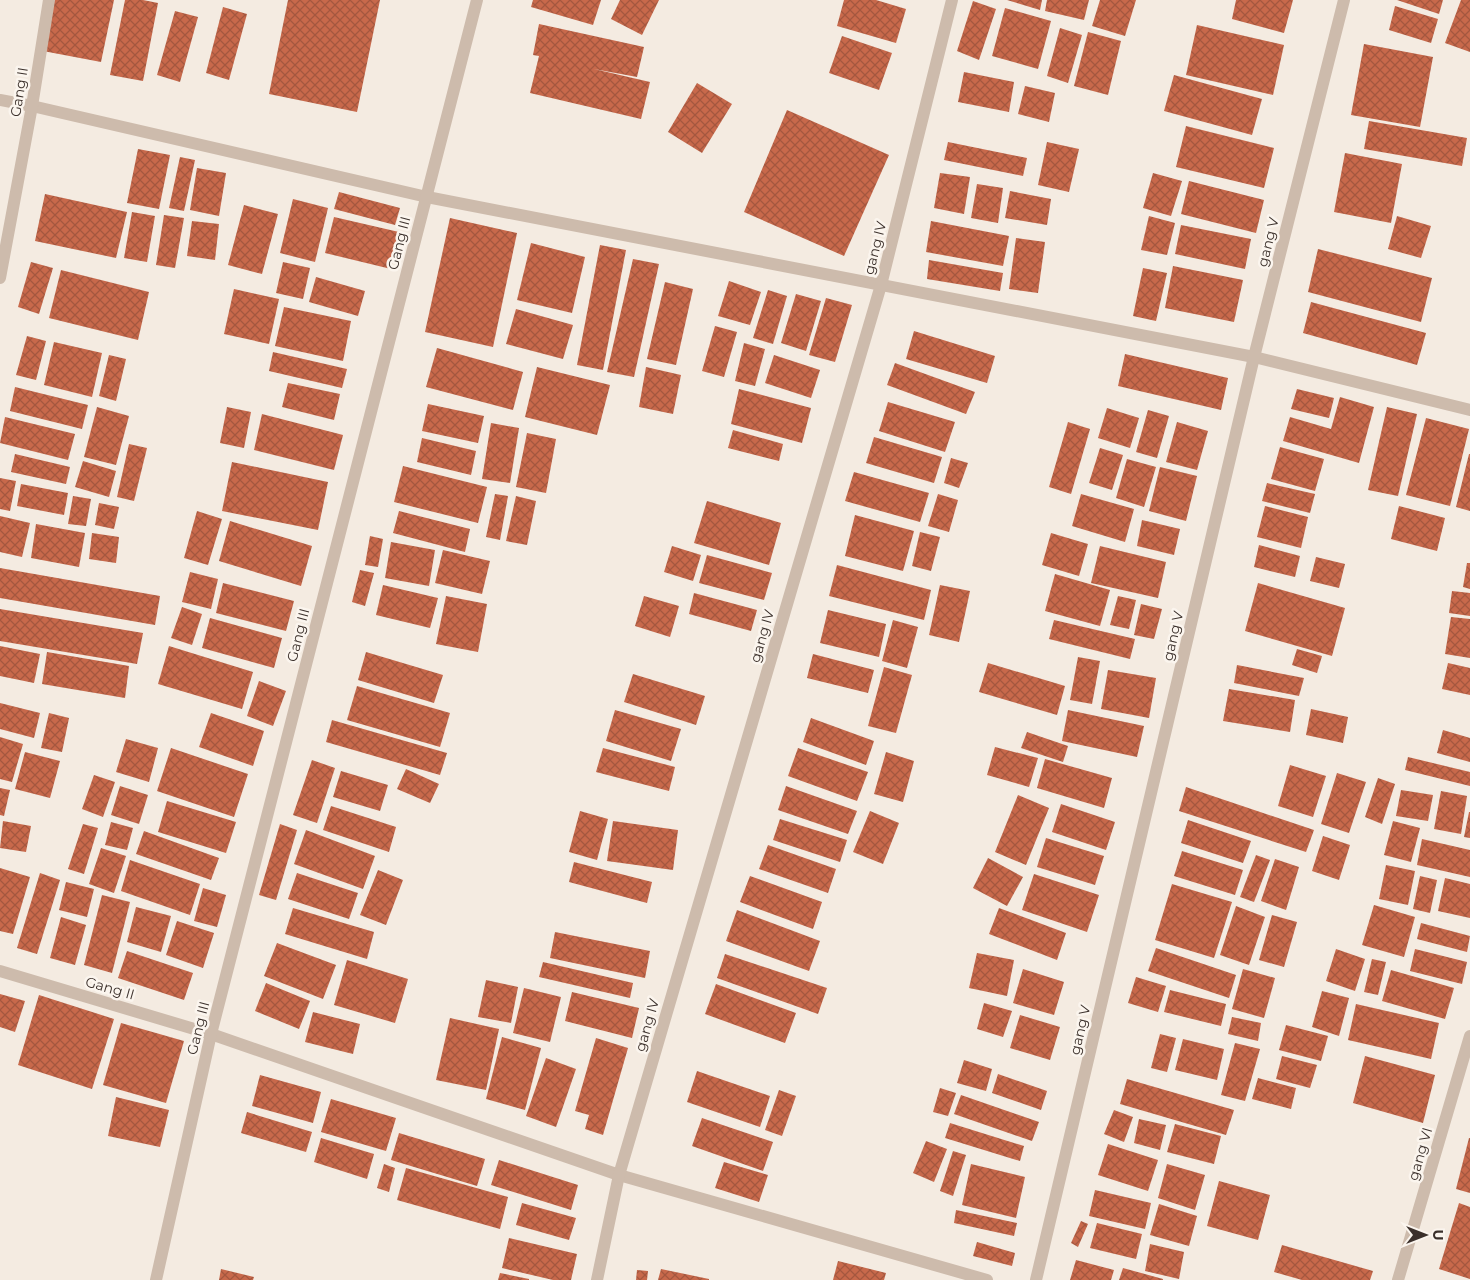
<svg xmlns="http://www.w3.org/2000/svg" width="1470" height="1280" viewBox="0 0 1470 1280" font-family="Montserrat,sans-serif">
<defs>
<pattern id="building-cross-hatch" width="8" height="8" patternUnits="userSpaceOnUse" patternTransform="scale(1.25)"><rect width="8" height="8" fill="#c8694b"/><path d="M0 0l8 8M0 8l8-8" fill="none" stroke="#a4573f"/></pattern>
</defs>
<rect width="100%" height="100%" fill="#f4ebe1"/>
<g fill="url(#building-cross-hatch)">
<polygon points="53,0 114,0 101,62 43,51"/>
<polygon points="125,0 143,0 158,3 143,81 110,75"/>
<polygon points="288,0 380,0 357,112 269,94"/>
<polygon points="533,0 601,0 593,25 531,7"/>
<polygon points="620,0 659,0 642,35 611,19"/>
<polygon points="844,0 876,0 906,9 896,43 837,26"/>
<polygon points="1007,0 1042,0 1040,10"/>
<polygon points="1047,0 1089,0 1084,20 1045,11"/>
<polygon points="1100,0 1136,0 1125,36 1092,26"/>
<polygon points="1236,0 1293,0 1284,33 1232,19"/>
<polygon points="1397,0 1443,0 1439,14"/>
<polygon points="1461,0 1470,0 1470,52 1445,43"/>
<polygon points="973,1 996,9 979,60 957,51"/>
<polygon points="1395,6 1438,19 1431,43 1389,30"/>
<polygon points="223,7 247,14 229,80 206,73"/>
<polygon points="1005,8 1051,21 1038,69 992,56"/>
<polygon points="175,11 198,17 180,82 157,75"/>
<polygon points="539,24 644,47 637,77 594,69 650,82 641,119 530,93 539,56 533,55"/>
<polygon points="1197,25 1284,45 1273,95 1186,75"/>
<polygon points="1060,28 1082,35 1068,83 1047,76"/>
<polygon points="1088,32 1121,41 1108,95 1074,86"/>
<polygon points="842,36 892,53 879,90 829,73"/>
<polygon points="1364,44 1433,57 1420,127 1351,115"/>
<polygon points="964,72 1014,82 1009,112 958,102"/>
<polygon points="1174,75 1262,99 1252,135 1164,111"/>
<polygon points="697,83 732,104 702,153 668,132"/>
<polygon points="1025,86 1055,93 1049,122 1018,114"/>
<polygon points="787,110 889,155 844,256 744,212"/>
<polygon points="1369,121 1467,138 1462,166 1364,149"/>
<polygon points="1186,126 1274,148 1264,188 1176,167"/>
<polygon points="948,142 1027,158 1023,176 944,160"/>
<polygon points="1047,142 1079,149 1069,192 1038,185"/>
<polygon points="138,149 170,155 159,209 127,203"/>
<polygon points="1345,153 1402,164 1391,223 1334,212"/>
<polygon points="180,157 195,160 184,211 169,208"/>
<polygon points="197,168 226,173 219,216 190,210"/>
<polygon points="940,173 970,177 964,214 934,208"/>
<polygon points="1153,173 1182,181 1171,216 1143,208"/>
<polygon points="1189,181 1264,200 1256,233 1181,214"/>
<polygon points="977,184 1003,188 998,223 971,218"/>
<polygon points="1010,191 1051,199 1047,225 1005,218"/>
<polygon points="339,192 400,208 395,225 334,209"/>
<polygon points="45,194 127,212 116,258 35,241"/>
<polygon points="293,199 328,208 315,262 280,253"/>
<polygon points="244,205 278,214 262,274 228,265"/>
<polygon points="132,212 155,216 147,262 124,258"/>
<polygon points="164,215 184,218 175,268 156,265"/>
<polygon points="1149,216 1175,223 1167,255 1141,250"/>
<polygon points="1397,216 1431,226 1421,258 1388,249"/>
<polygon points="334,217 399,232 391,269 325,253"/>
<polygon points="450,218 517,233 493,347 425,332"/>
<polygon points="192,221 219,224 215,260 187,256"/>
<polygon points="931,221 1009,236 1003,266 926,252"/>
<polygon points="1181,225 1251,239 1245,269 1175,254"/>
<polygon points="1016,238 1045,242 1038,293 1009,289"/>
<polygon points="531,243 585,257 572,313 517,300"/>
<polygon points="600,245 626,250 603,370 577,365"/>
<polygon points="1318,249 1432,278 1421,322 1308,292"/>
<polygon points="633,259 659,264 634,377 607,372"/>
<polygon points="929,260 1003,273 1000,291 927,279"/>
<polygon points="31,262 53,268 39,314 18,307"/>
<polygon points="283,262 310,268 303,299 276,293"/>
<polygon points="1173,266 1243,280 1234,322 1165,308"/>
<polygon points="1143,268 1167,273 1156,321 1133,316"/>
<polygon points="61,270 149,292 138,340 49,318"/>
<polygon points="316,277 365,291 358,316 309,302"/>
<polygon points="729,281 761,292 750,325 718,316"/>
<polygon points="665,282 693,289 676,365 647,359"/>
<polygon points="234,289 279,299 269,344 224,334"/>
<polygon points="768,290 787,296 773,344 753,338"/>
<polygon points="796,294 821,301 806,351 781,343"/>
<polygon points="826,298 852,305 835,362 809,355"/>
<polygon points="1311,302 1426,333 1417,365 1303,333"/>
<polygon points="284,307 351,321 343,361 275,346"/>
<polygon points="516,309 573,325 563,359 506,344"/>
<polygon points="715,326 737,332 724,377 702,371"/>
<polygon points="914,331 995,356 987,383 906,359"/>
<polygon points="27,336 46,341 36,380 16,375"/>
<polygon points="54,342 102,353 92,397 44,385"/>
<polygon points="744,343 765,349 755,386 735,381"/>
<polygon points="437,348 523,372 513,410 426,387"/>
<polygon points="273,352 347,369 342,388 269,371"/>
<polygon points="1125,354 1228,378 1221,410 1118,386"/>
<polygon points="109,355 126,359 116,401 99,396"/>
<polygon points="774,355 820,370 811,398 765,383"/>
<polygon points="895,363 975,392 966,414 887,385"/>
<polygon points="537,367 610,385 597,435 525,417"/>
<polygon points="646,367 681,375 673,414 639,407"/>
<polygon points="288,383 340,394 334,420 282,407"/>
<polygon points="15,387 88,405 82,429 10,411"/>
<polygon points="739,389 811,408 802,443 731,424"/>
<polygon points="1297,389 1334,398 1329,418 1291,409"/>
<polygon points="1340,397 1374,407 1359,463 1283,441 1290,417 1331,429"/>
<polygon points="888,402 955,422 945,452 879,431"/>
<polygon points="428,404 484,416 478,443 422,431"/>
<polygon points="97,407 129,416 116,465 84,457"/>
<polygon points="227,407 251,412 244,448 220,443"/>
<polygon points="1387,407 1417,414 1398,496 1368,490"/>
<polygon points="1107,408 1139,418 1130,448 1098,438"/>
<polygon points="1148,410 1169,416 1157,458 1136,452"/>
<polygon points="262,414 343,435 334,470 254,450"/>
<polygon points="5,417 75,434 68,460 0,443"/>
<polygon points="1426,418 1469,429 1450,506 1406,495"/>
<polygon points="1068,422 1090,429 1071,494 1049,487"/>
<polygon points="1177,422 1208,431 1197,470 1166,462"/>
<polygon points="491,423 519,428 510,483 482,479"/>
<polygon points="733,430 783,444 779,461 728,448"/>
<polygon points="527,433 556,439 546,493 516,487"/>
<polygon points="874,437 942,457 934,483 866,463"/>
<polygon points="422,438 476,451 471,475 417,462"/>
<polygon points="129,444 147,448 134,501 117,497"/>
<polygon points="1280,447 1324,459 1315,491 1271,479"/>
<polygon points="1100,448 1123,455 1112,490 1089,483"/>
<polygon points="15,454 70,467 66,484 11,472"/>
<polygon points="1469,454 1470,454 1470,511 1456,507"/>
<polygon points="951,458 968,463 959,488 944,483"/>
<polygon points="1127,459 1156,467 1144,507 1116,498"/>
<polygon points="83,461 116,471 109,497 75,487"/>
<polygon points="232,462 328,482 318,530 222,511"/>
<polygon points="403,466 487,487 478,523 394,502"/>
<polygon points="1160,467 1197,476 1186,521 1149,511"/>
<polygon points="854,472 929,493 920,522 845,501"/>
<polygon points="0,478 16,481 10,511 0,509"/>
<polygon points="1267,483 1315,494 1310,513 1262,501"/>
<polygon points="21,484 68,493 64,515 17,506"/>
<polygon points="495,494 508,496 500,540 486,537"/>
<polygon points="938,494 958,500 949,532 928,526"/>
<polygon points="1081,494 1134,509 1125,542 1072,526"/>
<polygon points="73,496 91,499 86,526 68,524"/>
<polygon points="516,496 536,501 527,545 506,541"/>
<polygon points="707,501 781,523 769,565 694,543"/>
<polygon points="99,503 119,507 114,529 95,525"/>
<polygon points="1265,506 1308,517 1301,548 1257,537"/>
<polygon points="1399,506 1445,518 1437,551 1391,539"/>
<polygon points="197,511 222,519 208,565 184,558"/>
<polygon points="399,511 470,529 465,552 393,533"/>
<polygon points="855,515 914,531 903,571 845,556"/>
<polygon points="0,516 30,523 22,557 0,552"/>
<polygon points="1142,520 1180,529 1174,555 1137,546"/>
<polygon points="230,521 312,546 301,586 219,561"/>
<polygon points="36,524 85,533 79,567 31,558"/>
<polygon points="920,532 940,537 931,571 912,566"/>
<polygon points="92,533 119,537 116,563 89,559"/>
<polygon points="1051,533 1088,544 1079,576 1042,565"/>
<polygon points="370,536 383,539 378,567 365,565"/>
<polygon points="391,542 435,550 429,586 385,578"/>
<polygon points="1259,545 1300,556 1295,577 1254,567"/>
<polygon points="672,546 701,555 693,581 664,572"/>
<polygon points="1100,546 1166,562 1158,598 1091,583"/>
<polygon points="443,550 490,561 482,594 435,583"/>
<polygon points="707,555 772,573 764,600 699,583"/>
<polygon points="1316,557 1345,564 1339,588 1310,581"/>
<polygon points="1467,563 1470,563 1470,589 1463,587"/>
<polygon points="837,565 931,590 924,620 829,596"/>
<polygon points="0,568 160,596 155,625 0,598"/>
<polygon points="360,570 374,573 365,606 352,602"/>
<polygon points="190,572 218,579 211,609 182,602"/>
<polygon points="1055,574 1110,590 1100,626 1045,611"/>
<polygon points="223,583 294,601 286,631 216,613"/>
<polygon points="1258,583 1345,608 1332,656 1245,631"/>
<polygon points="383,585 438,598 430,628 376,615"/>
<polygon points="940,585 970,591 959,642 929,635"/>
<polygon points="1452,591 1470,593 1470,616 1449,613"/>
<polygon points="694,593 757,610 751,631 689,614"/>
<polygon points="446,596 487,604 478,652 436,644"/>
<polygon points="644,596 679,606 670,637 635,626"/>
<polygon points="1118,596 1136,600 1129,629 1110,625"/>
<polygon points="1141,604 1162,609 1154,639 1134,635"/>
<polygon points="182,607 202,614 192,645 171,638"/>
<polygon points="0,609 143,633 137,664 0,641"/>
<polygon points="828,610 886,624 879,657 820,643"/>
<polygon points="1451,617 1470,619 1470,658 1445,654"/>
<polygon points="210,618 282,638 274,668 202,648"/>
<polygon points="893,620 918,627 907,668 882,661"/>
<polygon points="1054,620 1135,639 1130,659 1049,639"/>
<polygon points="0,646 40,654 34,683 0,676"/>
<polygon points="169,646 253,672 242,709 158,684"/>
<polygon points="1297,649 1322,656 1317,673 1292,665"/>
<polygon points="47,652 129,666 125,698 42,684"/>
<polygon points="366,652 443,675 434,703 358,680"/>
<polygon points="813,654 874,670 868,693 807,678"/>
<polygon points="1078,657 1100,661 1092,704 1070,700"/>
<polygon points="988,663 1065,686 1057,715 979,692"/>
<polygon points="1448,663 1470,668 1470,695 1442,689"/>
<polygon points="1237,665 1304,678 1299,696 1234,683"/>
<polygon points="884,667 912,675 896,733 868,726"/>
<polygon points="1108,670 1156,678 1149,718 1101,709"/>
<polygon points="633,674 705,696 696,725 624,702"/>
<polygon points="259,681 286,691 273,726 247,716"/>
<polygon points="357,686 450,713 440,747 347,720"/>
<polygon points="1229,689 1295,700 1290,732 1223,721"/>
<polygon points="0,703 40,713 34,738 0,729"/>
<polygon points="1311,709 1348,717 1343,743 1306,735"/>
<polygon points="615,710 681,729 671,761 606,741"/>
<polygon points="1068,710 1144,726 1137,757 1062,741"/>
<polygon points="49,713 69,718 62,752 41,748"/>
<polygon points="211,713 264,731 253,766 199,747"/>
<polygon points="811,718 874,741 866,765 803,742"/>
<polygon points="332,720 447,753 440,775 326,742"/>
<polygon points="1443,730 1470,738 1470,762 1437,753"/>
<polygon points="1027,732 1068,746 1063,762 1021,748"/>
<polygon points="0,737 23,744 12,782 0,779"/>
<polygon points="126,739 158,748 149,782 116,772"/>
<polygon points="995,747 1038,758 1029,787 987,775"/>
<polygon points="171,748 248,774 234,817 157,791"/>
<polygon points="603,748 675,767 669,791 596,772"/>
<polygon points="798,748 868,772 857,801 788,776"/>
<polygon points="25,752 60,761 50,798 15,789"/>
<polygon points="886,752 914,761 903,802 874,794"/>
<polygon points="1408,757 1470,772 1470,786 1405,770"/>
<polygon points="1045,759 1112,778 1104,808 1037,788"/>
<polygon points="312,760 335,768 317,823 293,815"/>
<polygon points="1290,765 1326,776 1313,817 1278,806"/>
<polygon points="406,769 439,784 430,803 397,789"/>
<polygon points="341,771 388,785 380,811 333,797"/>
<polygon points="1337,773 1366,782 1349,833 1321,824"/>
<polygon points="94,775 115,782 103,817 82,809"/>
<polygon points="1378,778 1395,784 1382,824 1365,817"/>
<polygon points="120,786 148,795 139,824 111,815"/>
<polygon points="786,786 857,811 848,834 778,810"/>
<polygon points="1186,787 1314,830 1306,852 1179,811"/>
<polygon points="0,788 10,790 4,816 0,815"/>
<polygon points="1401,790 1433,795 1428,821 1396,816"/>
<polygon points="1441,791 1467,796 1461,834 1434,829"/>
<polygon points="1018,795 1049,808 1026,865 995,852"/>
<polygon points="167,801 236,822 226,853 158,832"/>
<polygon points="1061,804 1115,822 1106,850 1052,832"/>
<polygon points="331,806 396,827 389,852 323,830"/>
<polygon points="580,811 608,819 597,860 569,852"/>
<polygon points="870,811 899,823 883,864 853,852"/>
<polygon points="1469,812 1470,812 1470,838 1464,837"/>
<polygon points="780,819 847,840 840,862 773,840"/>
<polygon points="1188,820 1251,841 1243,863 1181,843"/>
<polygon points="3,821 31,826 26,852 0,848"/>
<polygon points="613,821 678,830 673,870 607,861"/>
<polygon points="1393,821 1420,828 1411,862 1384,855"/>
<polygon points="111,822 133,828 127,850 105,845"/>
<polygon points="83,824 98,828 84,874 68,869"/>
<polygon points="280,824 297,830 276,900 259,895"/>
<polygon points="306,830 375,856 363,889 294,864"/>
<polygon points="144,831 219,858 211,880 136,854"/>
<polygon points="1323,836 1350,845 1339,880 1312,871"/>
<polygon points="1046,838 1104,856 1095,885 1037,867"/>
<polygon points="1422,839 1470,850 1470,877 1417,865"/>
<polygon points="768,845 836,869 828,893 759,869"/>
<polygon points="101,848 126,856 114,893 89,884"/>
<polygon points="1182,851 1243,870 1235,895 1174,876"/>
<polygon points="1256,855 1270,860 1254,902 1240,897"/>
<polygon points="988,858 1023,877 1007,906 973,888"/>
<polygon points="1275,859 1299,867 1286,910 1261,901"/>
<polygon points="130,860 200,884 190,915 121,891"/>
<polygon points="574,862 652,882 647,903 569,882"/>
<polygon points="1386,865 1415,871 1408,905 1379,899"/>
<polygon points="0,868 30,877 13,934 0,931"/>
<polygon points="378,870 403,880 386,925 360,915"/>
<polygon points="40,873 60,880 37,954 17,948"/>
<polygon points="297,873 358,893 349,919 288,899"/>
<polygon points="1034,874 1099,895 1087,932 1022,910"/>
<polygon points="750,876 822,902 813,929 740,902"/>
<polygon points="1420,876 1437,880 1430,913 1413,909"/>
<polygon points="1445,878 1470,884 1470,918 1438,911"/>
<polygon points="66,882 94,889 87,917 59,910"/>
<polygon points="1172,884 1232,902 1214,958 1155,940"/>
<polygon points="203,888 226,895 217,927 194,921"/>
<polygon points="102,895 130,902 112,973 84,965"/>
<polygon points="1374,905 1415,917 1404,957 1362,945"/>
<polygon points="1236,906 1265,917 1249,965 1220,955"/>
<polygon points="136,907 171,916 161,952 127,942"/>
<polygon points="293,908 374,932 367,959 285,934"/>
<polygon points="999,908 1066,933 1057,960 989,934"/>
<polygon points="737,910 820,941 809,971 726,941"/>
<polygon points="1272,915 1297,922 1284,967 1259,960"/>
<polygon points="61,917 86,925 75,965 50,958"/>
<polygon points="177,921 214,933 203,968 166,955"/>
<polygon points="1421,923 1470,936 1467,952 1417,939"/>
<polygon points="555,932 650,951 645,978 550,958"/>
<polygon points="277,943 336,965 323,999 264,976"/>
<polygon points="1156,948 1236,975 1229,998 1148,971"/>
<polygon points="1336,949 1365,959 1355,991 1326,981"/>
<polygon points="1415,949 1467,962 1462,984 1410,971"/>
<polygon points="127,951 193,973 184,1000 118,978"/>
<polygon points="977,953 1014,960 1007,996 969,988"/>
<polygon points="725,954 827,988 818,1014 717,978"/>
<polygon points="1372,959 1386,962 1378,995 1364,992"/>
<polygon points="347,960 408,979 395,1023 334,1005"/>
<polygon points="543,962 633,983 630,998 539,977"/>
<polygon points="1023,969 1064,982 1054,1015 1013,1003"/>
<polygon points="1243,969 1275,978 1264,1018 1232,1009"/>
<polygon points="1391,970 1454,988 1445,1019 1382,1001"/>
<polygon points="1136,977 1166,986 1158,1012 1128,1003"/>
<polygon points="486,980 518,987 511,1023 478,1017"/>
<polygon points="266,983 310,1001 299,1029 255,1011"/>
<polygon points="716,984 796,1013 785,1043 705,1014"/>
<polygon points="524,988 561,997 550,1042 513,1033"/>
<polygon points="1170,990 1226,1004 1221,1026 1164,1012"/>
<polygon points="1322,991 1349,998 1339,1036 1312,1027"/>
<polygon points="572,992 639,1008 632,1038 565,1021"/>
<polygon points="0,994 25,1001 15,1032 0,1027"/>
<polygon points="39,995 114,1019 92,1089 18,1065"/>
<polygon points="984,1003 1012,1011 1003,1037 977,1029"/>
<polygon points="1356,1004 1439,1023 1431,1059 1348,1040"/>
<polygon points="313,1012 360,1024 353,1054 305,1042"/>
<polygon points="1020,1015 1060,1027 1050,1060 1010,1048"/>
<polygon points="1232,1017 1261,1023 1258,1041 1228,1034"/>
<polygon points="450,1018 499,1029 486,1090 436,1080"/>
<polygon points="121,1023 184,1041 166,1103 103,1085"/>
<polygon points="1286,1025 1328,1036 1321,1061 1279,1050"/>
<polygon points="1160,1034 1176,1038 1167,1072 1151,1068"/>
<polygon points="502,1037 541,1048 525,1110 486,1099"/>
<polygon points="596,1038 628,1048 603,1135 585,1129 589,1115 575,1111"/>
<polygon points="1183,1039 1224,1049 1217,1080 1175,1070"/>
<polygon points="1235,1043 1260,1049 1245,1101 1221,1095"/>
<polygon points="1282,1056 1317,1065 1310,1088 1276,1079"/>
<polygon points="1365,1056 1435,1075 1423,1123 1353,1103"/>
<polygon points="546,1058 576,1069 556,1127 526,1116"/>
<polygon points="964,1060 992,1069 986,1091 957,1083"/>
<polygon points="697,1071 770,1096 760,1127 687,1102"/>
<polygon points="998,1074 1047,1091 1041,1110 992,1093"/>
<polygon points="260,1075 321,1092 313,1123 252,1106"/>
<polygon points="1258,1078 1296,1088 1291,1109 1252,1099"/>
<polygon points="1127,1079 1234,1110 1226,1135 1120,1104"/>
<polygon points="940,1088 956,1093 948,1116 933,1112"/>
<polygon points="779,1090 796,1096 782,1136 765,1130"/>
<polygon points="961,1095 1039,1122 1032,1141 954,1114"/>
<polygon points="116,1097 169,1110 160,1147 108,1136"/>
<polygon points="331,1099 396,1118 386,1151 321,1132"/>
<polygon points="1114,1110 1133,1117 1124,1142 1104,1134"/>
<polygon points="247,1112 312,1132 306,1152 241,1133"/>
<polygon points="702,1118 773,1142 763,1171 692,1146"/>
<polygon points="1139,1119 1166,1125 1160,1150 1134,1143"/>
<polygon points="950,1123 1024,1146 1020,1161 945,1138"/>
<polygon points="1175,1124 1221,1136 1214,1164 1167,1152"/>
<polygon points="399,1133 485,1159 477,1186 391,1160"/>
<polygon points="321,1138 374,1154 367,1179 314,1162"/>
<polygon points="1469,1138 1470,1138 1470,1193 1456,1189"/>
<polygon points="926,1141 947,1149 934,1182 913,1173"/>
<polygon points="1108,1144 1158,1160 1148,1191 1098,1175"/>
<polygon points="953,1151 966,1155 953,1196 940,1191"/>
<polygon points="499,1160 578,1185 571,1210 491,1185"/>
<polygon points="724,1162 768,1175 759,1202 715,1188"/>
<polygon points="384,1164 395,1168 389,1192 377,1188"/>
<polygon points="971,1164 1025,1177 1016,1218 962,1205"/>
<polygon points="1167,1164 1205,1175 1195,1210 1158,1198"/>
<polygon points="406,1168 508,1197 500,1229 397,1200"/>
<polygon points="1219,1181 1270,1195 1258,1240 1207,1226"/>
<polygon points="1095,1190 1151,1203 1145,1229 1089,1216"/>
<polygon points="522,1203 576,1218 569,1240 516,1225"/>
<polygon points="1459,1203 1470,1207 1470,1279 1439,1269"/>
<polygon points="1159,1204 1197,1216 1189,1246 1150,1235"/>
<polygon points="956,1210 1017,1223 1014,1236 954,1223"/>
<polygon points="1081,1221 1088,1224 1078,1247 1071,1243"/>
<polygon points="1097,1223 1142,1234 1136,1259 1090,1248"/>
<polygon points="509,1238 577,1254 571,1280 553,1280 502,1268"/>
<polygon points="977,1242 1015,1253 1012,1266 973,1256"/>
<polygon points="1150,1244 1184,1252 1179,1279 1145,1271"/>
<polygon points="1282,1245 1373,1271 1370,1280 1302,1280 1274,1272"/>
<polygon points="1076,1260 1114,1270 1111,1280 1070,1280"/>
<polygon points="838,1261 886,1273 884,1280 833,1280"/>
<polygon points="1123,1268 1163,1279 1163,1280 1119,1280"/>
<polygon points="221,1269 254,1277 253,1280 219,1280"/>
<polygon points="661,1269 709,1279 709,1280 658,1280"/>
<polygon points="637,1270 648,1271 647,1280 636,1280"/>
<polygon points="500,1273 529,1279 529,1280 498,1280"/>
</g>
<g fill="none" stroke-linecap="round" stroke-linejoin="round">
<g stroke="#cdbbac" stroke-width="12">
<polyline points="0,100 32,106 427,197 1254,357 1470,410"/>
<polyline points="0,278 32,106 49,0"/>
<polyline points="0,971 211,1034 619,1175 987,1280"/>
<polyline points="156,1280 211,1034 477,0"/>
<polyline points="597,1280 619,1175 881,285 952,0"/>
<polyline points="1036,1280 1254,357 1344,0"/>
<polyline points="1398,1280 1470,1036"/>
</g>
</g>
<g text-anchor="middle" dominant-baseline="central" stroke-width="5" stroke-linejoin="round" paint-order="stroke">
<g font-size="14" fill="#3b302b" stroke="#fbf5ee">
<text transform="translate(19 92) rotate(-81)">Gang II</text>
<text transform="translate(1268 242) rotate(-76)">gang V</text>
<text transform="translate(399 243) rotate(-76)">Gang III</text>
<text transform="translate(875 248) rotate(-76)">gang IV</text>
<text transform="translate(298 635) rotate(-76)">Gang III</text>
<text transform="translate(762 636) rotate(-74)">gang IV</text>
<text transform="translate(1173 636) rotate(-77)">gang V</text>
<text transform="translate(110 988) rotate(16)">Gang II</text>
<text transform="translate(647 1025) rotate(-74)">gang IV</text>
<text transform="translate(198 1028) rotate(-76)">Gang III</text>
<text transform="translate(1080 1030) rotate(-77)">gang V</text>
<text transform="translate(1420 1154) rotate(-74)">gang VI</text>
</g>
</g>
<g transform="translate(1425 1235) rotate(90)" stroke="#fbf5ee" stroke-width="4" paint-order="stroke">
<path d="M0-4L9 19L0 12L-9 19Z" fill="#3b302b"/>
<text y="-8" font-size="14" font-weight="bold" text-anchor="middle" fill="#3b302b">U</text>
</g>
</svg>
